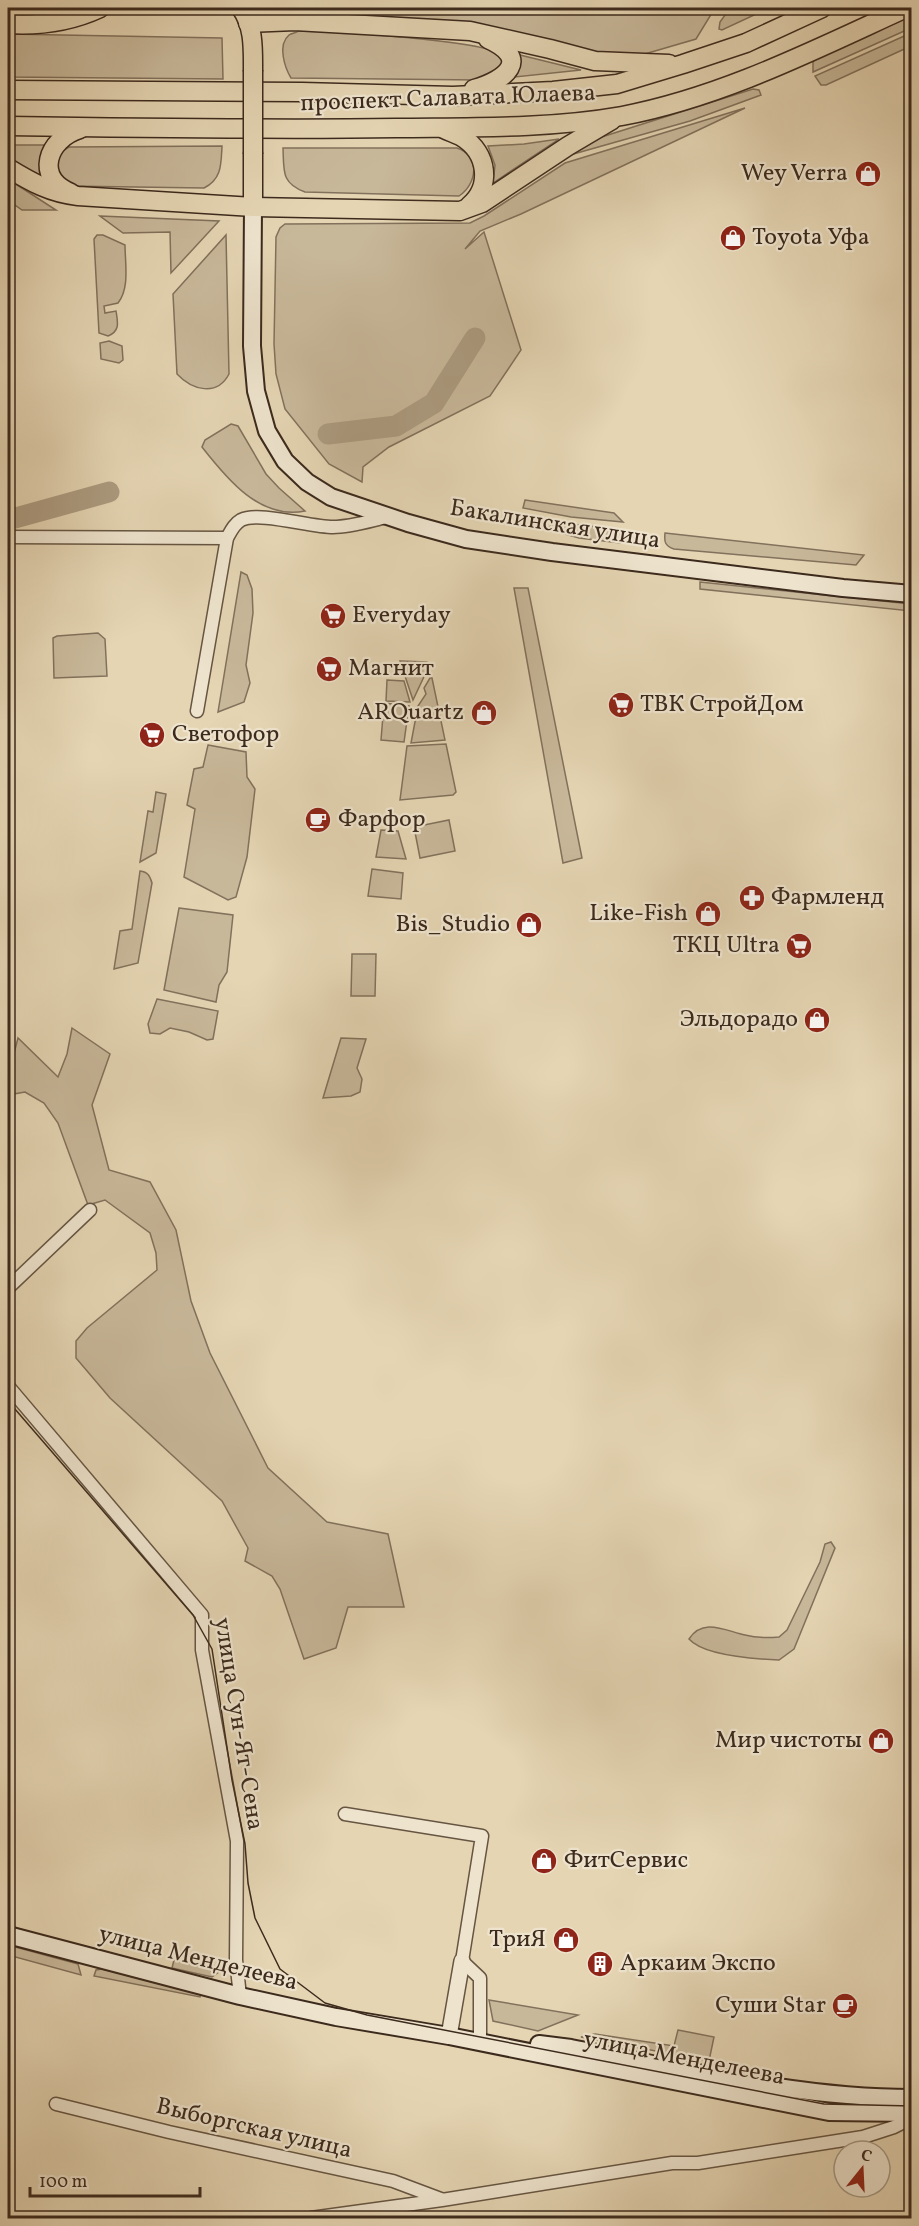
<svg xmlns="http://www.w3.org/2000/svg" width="919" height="2226" viewBox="0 0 919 2226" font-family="Vollkorn,serif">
<rect width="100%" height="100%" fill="#e5d5b3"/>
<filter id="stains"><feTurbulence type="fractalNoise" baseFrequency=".00333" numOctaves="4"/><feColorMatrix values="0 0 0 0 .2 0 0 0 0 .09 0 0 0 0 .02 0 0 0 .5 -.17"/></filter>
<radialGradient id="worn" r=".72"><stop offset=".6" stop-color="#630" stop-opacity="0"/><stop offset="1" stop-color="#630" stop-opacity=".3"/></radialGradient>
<g fill="#c8b89a" stroke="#82715c" stroke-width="1.5">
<polygon points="352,8 715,8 696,39 631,58 326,14 343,11"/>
<polygon points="730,8 769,8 722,30 719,29 720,22"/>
<polygon points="911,16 911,28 813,72 813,62 817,58"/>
<path d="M299,31C328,31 482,40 499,54C503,58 503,62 503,67L480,80L291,78C285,68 277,45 289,35C292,33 296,33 299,31Z"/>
<polygon points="911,33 911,46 826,85 821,85 815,76"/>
<polygon points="8,34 222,38 223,79 8,77"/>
<polygon points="516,54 581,70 515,77"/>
<polygon points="753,89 759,90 761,95 690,121 563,157 589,141"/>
<polygon points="745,108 521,214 480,231 465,249 484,232 521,350 490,396 389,447 363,467 362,482 329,464 285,409 276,374 274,344 276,237 280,228 285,224 470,223 484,216 565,163"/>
<polygon points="559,139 493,183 495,165 488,146 524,144"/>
<polygon points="8,145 46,145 45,181 8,164"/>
<path d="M222,146C221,164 222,179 204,188L66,186L57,179V154L69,147Z"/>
<path d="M283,148H457C481,156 477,184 459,196L305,192C281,183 284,171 283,148Z"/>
<polygon points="8,179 56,210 22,210 8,200"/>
<polygon points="100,216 219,221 171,273 170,232 123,233"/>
<path d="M97,235H103L125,245C125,263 130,288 118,303L104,306L105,313L116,311C118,323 120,331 108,336L99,333L94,239Z"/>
<path d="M226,235L229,374C217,397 192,390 177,374L173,294Z"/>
<polygon points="109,341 122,346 123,360 119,363 101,359 100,343"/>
<path d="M231,424L238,426L266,474L279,488L305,511C260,520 227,479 202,447L205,440Z"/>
<polygon points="525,500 614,513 623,522 571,517 523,508"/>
<polygon points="554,522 623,530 620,543 579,538 548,529"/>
<path d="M665,533L864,555L856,565L674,549C665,546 664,542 665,533Z"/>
<polygon points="241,572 247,575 252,589 253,613 246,665 250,683 244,702 218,712"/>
<polygon points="700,582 911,604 911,611 700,589"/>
<polygon points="514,588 528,588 582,858 563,863"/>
<polygon points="98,633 105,639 107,676 54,678 53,638 57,636"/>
<polygon points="400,661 427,662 429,666 413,700"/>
<polygon points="430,678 432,678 445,740 411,743 418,706 426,694 424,688"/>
<polygon points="387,680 404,681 410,702 386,701"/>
<polygon points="384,703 409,706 404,742 381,740"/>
<polygon points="446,744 456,792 453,795 400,800 407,746"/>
<polygon points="208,745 246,752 247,777 255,789 247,857 236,897 228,900 184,877 195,809 187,805 194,769 203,767"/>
<polygon points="156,792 166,794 156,853 140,862 148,811 153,812"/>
<polygon points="449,820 455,851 420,858 414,827"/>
<polygon points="381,830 398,831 406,859 376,857"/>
<polygon points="372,869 403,873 401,899 368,896"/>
<path d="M140,871C148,872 150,876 152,883L138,963L114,969L120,931L132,929Z"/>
<polygon points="179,908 233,915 227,972 219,985 216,1002 164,990"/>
<polygon points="352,954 376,954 375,996 351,996"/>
<polygon points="157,999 218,1011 213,1039 207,1040 189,1032 170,1028 160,1034 150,1033 148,1024"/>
<polygon points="72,1028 110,1054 92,1105 109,1170 150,1182 176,1230 191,1301 210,1353 268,1468 327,1522 388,1534 404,1607 348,1607 336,1648 304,1659 280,1589 272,1576 245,1561 248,1548 222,1501 110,1398 76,1358 76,1341 87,1328 157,1270 156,1253 150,1233 105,1200 88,1205 58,1123 44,1103 25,1092 8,1095 8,1076 18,1038 58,1077 67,1054"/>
<polygon points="341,1038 366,1039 357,1068 362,1079 360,1092 351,1096 323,1098"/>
<path d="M831,1542L835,1548L794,1649L779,1660C756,1659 704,1656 689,1639C703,1617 726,1631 745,1635C756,1638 768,1638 779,1637L787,1630L820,1562L825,1544Z"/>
<polygon points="8,1945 78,1964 81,1975 8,1955"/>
<polygon points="174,1960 220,1971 212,1977 172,1968"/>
<polygon points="102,1969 201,1994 200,1997 94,1976 96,1970"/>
<polygon points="489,2000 578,2015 538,2031 493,2021"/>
<polygon points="678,2030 714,2037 709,2061 581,2037 595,2034 674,2046"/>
</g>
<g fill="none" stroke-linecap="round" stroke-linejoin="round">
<g stroke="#ac9b80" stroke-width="21">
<polyline points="328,434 396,426 434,403 475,338"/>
<polyline points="8,520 109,492"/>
</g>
<g stroke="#665542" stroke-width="15">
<g id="minor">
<polyline points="290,8 334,9 345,8"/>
<polyline points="8,537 227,538"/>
<path d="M197,711L227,538C231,531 234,524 241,520C259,511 310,527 333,527C351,527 369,521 387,517"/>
<polyline points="8,1288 90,1210"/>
<polyline points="8,1386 202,1615 202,1650 237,1841 236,1960 240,1996"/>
<polyline points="345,1814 482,1836 462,1961 480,1978 480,2037"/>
<polyline points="56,2104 169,2132 393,2181 441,2199"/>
<polyline points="311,2218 442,2200 672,2163 698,2163 863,2137 894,2127 912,2118"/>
</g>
</g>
<g stroke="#665542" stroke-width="18">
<polyline id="tertiary" points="449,2036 462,1961"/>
</g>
<g stroke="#3c2a1d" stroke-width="20">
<g id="secondary">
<polyline points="253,207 252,346 256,391 267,431 285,461 307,482 331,497 408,523 466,539 552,552 843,588 912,594"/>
<polyline points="8,1935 240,1996 336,2017 449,2036 829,2112 912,2113"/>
<path d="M539,2044L571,2048C683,2069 797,2098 912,2098"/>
</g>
</g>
<g stroke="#3c2a1d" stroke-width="21">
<g id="primary">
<path d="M241,8C254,26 253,49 253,70"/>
<polyline points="248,23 295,21 470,31 550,49 595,61 669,64"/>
<path d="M8,24C40,26 70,22 100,8"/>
<path d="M474,89C506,80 532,59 488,39"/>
<polyline points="8,90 302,92 453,96 553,91 617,84 683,64 746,43 822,8"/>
<path d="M8,126C137,128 266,130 396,128C471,127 548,129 622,116C722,97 814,50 906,8"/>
<path d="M444,129C450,132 457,134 462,137C488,153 492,187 469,206"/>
<polyline points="253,154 253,207"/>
<path d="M8,168C31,182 50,193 78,196L253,207L460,211L482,203L568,146L612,120"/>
<path d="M71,193C34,178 47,139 80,129"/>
</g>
</g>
<use href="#minor" stroke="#eee4ce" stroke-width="12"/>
<use href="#tertiary" stroke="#eee4ce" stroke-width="15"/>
<use href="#secondary" stroke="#eee4ce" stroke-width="16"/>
<use href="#primary" stroke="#e5d5b3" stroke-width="18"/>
<polyline stroke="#3c2a1d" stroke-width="1.5" points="8,1401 193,1615 212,1649 232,1780 245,1844 248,1883 255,1918 280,1969 325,2003 367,2015 824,2104 912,2106"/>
<g stroke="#3c2a1d" stroke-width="21" stroke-linecap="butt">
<polyline id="primary-bridge" points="253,154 253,70"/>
</g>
<use href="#primary-bridge" stroke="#e5d5b3" stroke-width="18"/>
</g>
<defs>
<g id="shop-disc" transform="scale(1.35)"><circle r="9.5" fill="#8f2418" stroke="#eee4ce"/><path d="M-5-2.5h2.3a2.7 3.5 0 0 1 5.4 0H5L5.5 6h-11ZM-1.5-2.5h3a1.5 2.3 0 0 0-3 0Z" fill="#fff"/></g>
<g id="supermarket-disc" transform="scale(1.35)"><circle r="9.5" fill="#8f2418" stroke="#eee4ce"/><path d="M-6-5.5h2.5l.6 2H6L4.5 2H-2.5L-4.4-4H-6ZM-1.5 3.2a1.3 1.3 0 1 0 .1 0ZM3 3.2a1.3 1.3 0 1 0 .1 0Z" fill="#fff"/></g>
<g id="cafe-disc" transform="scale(1.35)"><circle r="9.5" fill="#8f2418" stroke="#eee4ce"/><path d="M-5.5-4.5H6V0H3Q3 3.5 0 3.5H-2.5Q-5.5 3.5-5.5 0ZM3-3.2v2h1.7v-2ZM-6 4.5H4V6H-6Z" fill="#fff"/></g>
<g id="pharmacy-disc" transform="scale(1.35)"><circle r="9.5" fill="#8f2418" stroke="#eee4ce"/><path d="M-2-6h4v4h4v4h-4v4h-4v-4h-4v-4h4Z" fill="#fff"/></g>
<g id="building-disc" transform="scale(1.35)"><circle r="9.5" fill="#8f2418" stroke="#eee4ce"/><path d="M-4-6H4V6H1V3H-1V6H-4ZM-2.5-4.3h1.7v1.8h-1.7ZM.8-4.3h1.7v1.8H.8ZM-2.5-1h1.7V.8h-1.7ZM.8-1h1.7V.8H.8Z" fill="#fff"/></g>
</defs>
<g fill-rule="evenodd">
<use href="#shop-disc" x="868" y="174"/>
<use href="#shop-disc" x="733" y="238"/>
<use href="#supermarket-disc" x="333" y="616"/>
<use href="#supermarket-disc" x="329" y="669"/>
<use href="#supermarket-disc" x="621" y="705"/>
<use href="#shop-disc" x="484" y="713"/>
<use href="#supermarket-disc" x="152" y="735"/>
<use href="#cafe-disc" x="318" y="820"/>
<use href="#pharmacy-disc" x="752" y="898"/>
<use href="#shop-disc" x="708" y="914"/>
<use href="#shop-disc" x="529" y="925"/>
<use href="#supermarket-disc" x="799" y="946"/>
<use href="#shop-disc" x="817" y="1020"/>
<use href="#shop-disc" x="881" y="1741"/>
<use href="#shop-disc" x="544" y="1861"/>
<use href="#shop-disc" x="566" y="1940"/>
<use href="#building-disc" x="600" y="1964"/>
<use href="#cafe-disc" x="845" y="2006"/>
</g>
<g text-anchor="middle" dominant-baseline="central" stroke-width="4.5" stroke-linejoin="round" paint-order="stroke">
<g font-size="24" fill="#3c2a1d" stroke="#eee4ce">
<text transform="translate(448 99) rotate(-2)">проспект Салавата Юлаева</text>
<text transform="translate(555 525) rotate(9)">Бакалинская улица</text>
<text transform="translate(238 1724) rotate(81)">улица Сун-Ят-Сена</text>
<text transform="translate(198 1959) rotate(14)">улица Менделеева</text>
<text transform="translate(684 2059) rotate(11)">улица Менделеева</text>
<text transform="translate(254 2129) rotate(13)">Выборгская улица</text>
</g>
<g font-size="24" fill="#3c2a1d" stroke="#eee4ce" text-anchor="end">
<text x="848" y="174">Wey Verra</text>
<text x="752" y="238" text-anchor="start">Toyota Уфа</text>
<text x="352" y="616" text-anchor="start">Everyday</text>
<text x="348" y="669" text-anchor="start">Магнит</text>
<text x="640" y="705" text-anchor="start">ТВК СтройДом</text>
<text x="464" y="713">ARQuartz</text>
<text x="172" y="735" text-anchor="start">Светофор</text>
<text x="338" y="820" text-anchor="start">Фарфор</text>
<text x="771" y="898" text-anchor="start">Фармленд</text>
<text x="688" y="914">Like-Fish</text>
<text x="510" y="925">Bis_Studio</text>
<text x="780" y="946">ТКЦ Ultra</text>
<text x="798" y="1020">Эльдорадо</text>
<text x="862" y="1741">Мир чистоты</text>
<text x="564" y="1861" text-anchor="start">ФитСервис</text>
<text x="546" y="1940">ТриЯ</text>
<text x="620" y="1964" text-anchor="start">Аркаим Экспо</text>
<text x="826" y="2006">Суши Star</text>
</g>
</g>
<rect width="919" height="2226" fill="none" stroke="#e5d5b3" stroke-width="30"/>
<rect x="9" y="9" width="901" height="2208" fill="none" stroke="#3c2a1d" stroke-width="3"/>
<rect x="15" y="15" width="889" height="2196" fill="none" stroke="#3c2a1d" stroke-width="1.5"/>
<g transform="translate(862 2169) rotate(18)"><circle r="28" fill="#eee4ce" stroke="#a79a87" stroke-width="1.5"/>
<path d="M0-4.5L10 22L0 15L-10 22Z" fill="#8f2418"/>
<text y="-9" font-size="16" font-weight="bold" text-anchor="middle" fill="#3c2a1d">С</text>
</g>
<path d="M30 2187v9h170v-9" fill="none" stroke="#3c2a1d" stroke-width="3"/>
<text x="39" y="2187" font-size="18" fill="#3c2a1d" stroke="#eee4ce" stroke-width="4.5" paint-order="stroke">100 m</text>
<rect width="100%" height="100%" filter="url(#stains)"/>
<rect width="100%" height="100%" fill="url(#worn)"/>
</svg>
